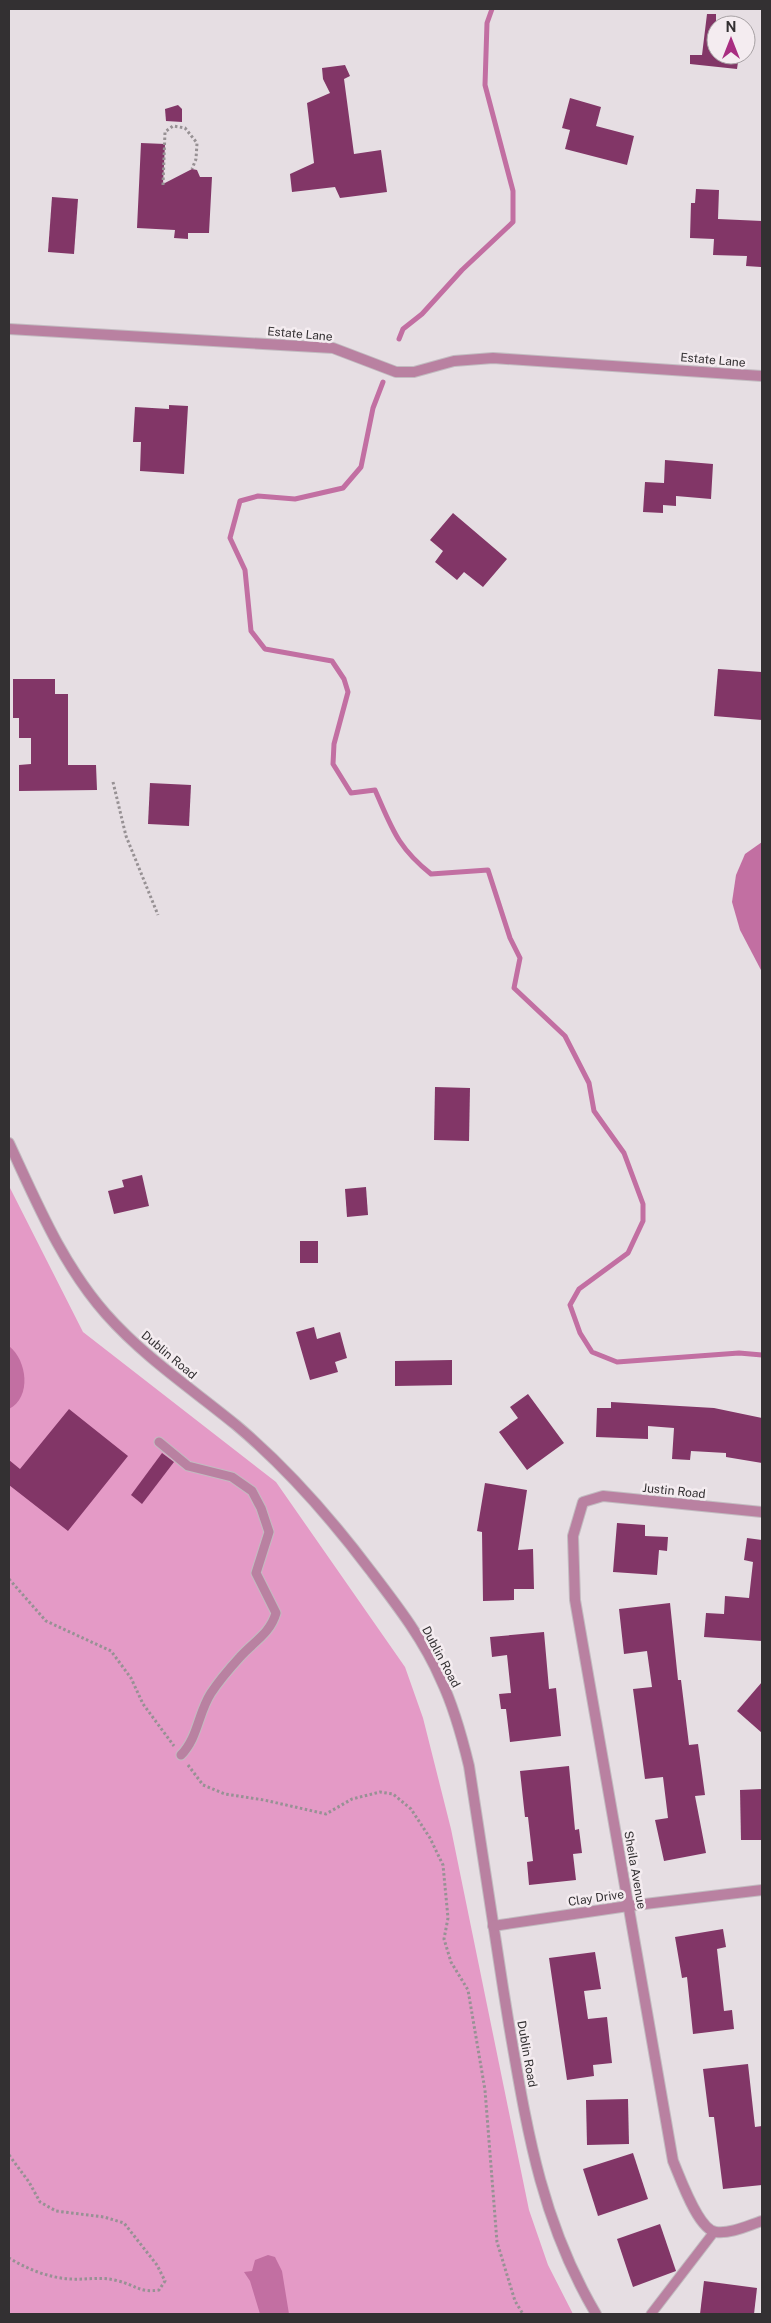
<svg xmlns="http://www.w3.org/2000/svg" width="771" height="2323" viewBox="0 0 771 2323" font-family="'Public Sans',sans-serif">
<rect width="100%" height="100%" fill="#e6dee3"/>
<polygon fill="#e49ac6" points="9,1186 83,1332 276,1482 405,1667 423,1718 451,1829 529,2210 548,2265 573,2314 9,2314"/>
<g fill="#c26fa2">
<polygon points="762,842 762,972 740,930 732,902 736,875 745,854"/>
<path d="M9,1346C27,1360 32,1397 9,1409Z"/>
<polygon points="268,2255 275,2257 282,2271 289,2314 260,2314 250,2281 244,2272 252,2271 255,2260"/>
</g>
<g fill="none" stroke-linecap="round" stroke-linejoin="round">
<g stroke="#c26fa2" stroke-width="5">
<polyline points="399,339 403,329 422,314 462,270 513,222 513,191 485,85 487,23 492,9"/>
<path d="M383,382L373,408L361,467L343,488L295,499L258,496L240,501L230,538L245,570L251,631L265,649L332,661L344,679L348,692L334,744L333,764L351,793L375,790C392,828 397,847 431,874L488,870L510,938L520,958L514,988L565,1036L589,1083L594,1111L624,1153L643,1204V1221L628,1253L579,1289L570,1305L580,1333L592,1352L617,1362L739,1353L762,1355"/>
</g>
</g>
<g fill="#823667">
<polygon points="707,14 716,14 716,55 739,55 737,69 690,64 690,55 702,55"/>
<polygon points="345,65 350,76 344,79 354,154 381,150 387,192 340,198 335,187 292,192 290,174 314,163 307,103 330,93 323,79 322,68"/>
<polygon points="570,98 601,107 596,126 634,136 627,165 565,149 570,130 562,128"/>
<polygon points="178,105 182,109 182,122 166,121 165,109"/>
<polygon points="141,143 165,144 163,184 192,169 197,170 200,177 212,177 209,233 188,233 188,239 174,238 175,230 137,228"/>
<polygon points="696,189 719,190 718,219 762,221 761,267 746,266 747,256 713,255 714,239 690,238 691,203 695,203"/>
<polygon points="52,197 78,199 74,254 48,252"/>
<polygon points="169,405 188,406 184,474 140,471 141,442 133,442 135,407 169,409"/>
<polygon points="665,460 713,464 711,499 676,496 676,506 663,505 663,513 643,512 645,482 664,483"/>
<polygon points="453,513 507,559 483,587 464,572 457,580 435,562 443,551 430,540"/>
<polygon points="718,669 762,672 762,720 714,716"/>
<polygon points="13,679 55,679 55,694 68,694 68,765 96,765 97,790 19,791 19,765 31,764 31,738 19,738 19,718 13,718"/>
<polygon points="150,783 191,785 189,826 148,824"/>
<polygon points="435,1087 470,1088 469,1141 434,1140"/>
<polygon points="142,1175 149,1206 114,1214 108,1191 124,1187 122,1180"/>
<polygon points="366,1187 368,1215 347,1217 345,1189"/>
<rect x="300" y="1241" width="18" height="22"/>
<polygon points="314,1327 317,1339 340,1332 347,1358 335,1362 338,1372 310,1380 296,1332"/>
<polygon points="452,1360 452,1385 395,1386 395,1361"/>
<polygon points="528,1394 564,1443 527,1470 499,1432 518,1418 510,1407"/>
<polygon points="611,1402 714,1408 762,1418 762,1463 726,1457 726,1453 691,1451 690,1460 672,1459 674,1428 648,1426 648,1439 596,1437 597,1408 611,1408"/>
<polygon points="69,1409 128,1456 68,1531 9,1485 9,1460 20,1469"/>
<polygon points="162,1453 174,1462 142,1504 131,1495"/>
<polygon points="485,1483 527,1490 518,1550 533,1549 534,1589 514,1589 514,1600 483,1601 482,1532 477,1531"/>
<polygon points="617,1523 645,1525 645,1536 668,1537 667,1551 659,1550 657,1575 613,1572"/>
<polygon points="747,1538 762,1540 762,1641 704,1637 706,1613 724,1614 725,1596 749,1598 753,1562 744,1560"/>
<polygon points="670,1603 678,1680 681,1680 689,1745 698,1744 705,1795 695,1796 706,1853 664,1861 655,1820 668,1818 663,1777 645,1779 633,1689 652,1687 647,1651 624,1654 619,1609"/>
<polygon points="544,1632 549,1689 556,1688 561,1736 510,1742 506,1709 501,1709 499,1694 511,1693 507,1655 492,1657 490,1637"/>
<polygon points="762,1682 762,1733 737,1711"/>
<polygon points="569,1766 575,1830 579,1829 582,1853 573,1854 576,1880 529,1885 527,1862 533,1861 528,1817 525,1817 520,1771"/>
<polygon points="762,1789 762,1840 741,1840 740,1790"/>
<polygon points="723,1929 726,1947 717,1949 724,2011 732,2010 734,2029 693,2034 687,1977 682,1978 675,1937"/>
<polygon points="595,1952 601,1989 584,1991 588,2019 607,2017 612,2063 593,2065 594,2076 567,2080 549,1958"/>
<polygon points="748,2064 755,2127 762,2126 762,2185 723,2189 714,2117 709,2117 703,2069"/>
<polygon points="628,2099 629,2144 587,2145 586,2100"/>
<polygon points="633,2153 648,2199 598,2216 583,2169"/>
<polygon points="660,2224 676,2271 633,2287 617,2239"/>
<polygon points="704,2281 757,2288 754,2314 700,2314"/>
</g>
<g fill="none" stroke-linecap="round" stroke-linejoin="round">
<g stroke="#c2bbc0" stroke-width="11">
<g id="service">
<path d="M159,1442L188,1466L232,1477L252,1491L261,1508L269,1532L256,1573L276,1613C270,1634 253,1642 240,1657C230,1668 219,1681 211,1693C198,1713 198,1738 181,1755"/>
<polyline points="651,2314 714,2232"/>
</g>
</g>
<g stroke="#c2bbc0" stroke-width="12">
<g id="minor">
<polyline points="9,329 333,348 396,372 414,372 454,361 493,358 762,376"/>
<path d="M9,1143C37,1203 62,1264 106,1314C144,1357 192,1389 236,1425C287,1468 330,1517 370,1570C396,1604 424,1640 441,1680C454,1707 462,1737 469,1766C482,1853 495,1939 509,2025C527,2129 541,2221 596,2314"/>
<path d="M762,1512L603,1496L583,1502L573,1536L575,1600L673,2161C680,2177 698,2230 716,2232C731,2234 749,2225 762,2221"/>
<polyline points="493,1926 628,1906 762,1890"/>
</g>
</g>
<g stroke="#979194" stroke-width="3" stroke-dasharray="2.5 2.5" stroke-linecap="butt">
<polyline points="163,185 165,132 173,126 185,128 197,143 196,159 192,169"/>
<polyline points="113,782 126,836 158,915"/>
<polyline points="9,1579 46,1621 111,1651 131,1678 143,1704 174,1746"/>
<polyline points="188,1765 203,1785 225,1794 264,1800 326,1814 352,1799 380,1792 393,1794 411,1809 430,1838 443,1865 448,1918 444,1939 451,1962 468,1990 485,2090 497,2242 515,2301 523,2314"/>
<path d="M9,2155L29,2182L40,2202L56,2211L104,2217L124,2223L157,2265L165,2281L159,2290C139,2293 136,2285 118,2281C102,2276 87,2280 71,2279C49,2278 27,2269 9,2258"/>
</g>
<use href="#service" stroke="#b981a1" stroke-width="9"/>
<use href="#minor" stroke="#b981a1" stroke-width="10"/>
</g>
<g text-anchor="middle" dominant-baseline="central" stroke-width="5" stroke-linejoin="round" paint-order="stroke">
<g font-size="12" fill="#333032" stroke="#f4ecf0">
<text transform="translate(300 334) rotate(5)">Estate Lane</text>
<text transform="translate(713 360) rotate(5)">Estate Lane</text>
<text transform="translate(169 1355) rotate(40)">Dublin Road</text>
<text transform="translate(674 1491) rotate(6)">Justin Road</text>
<text transform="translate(441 1657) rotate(62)">Dublin Road</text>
<text transform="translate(635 1870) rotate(80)">Sheila Avenue</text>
<text transform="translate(596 1898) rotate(-8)">Clay Drive</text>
<text transform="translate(527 2054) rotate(80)">Dublin Road</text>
</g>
</g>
<rect width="771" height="2323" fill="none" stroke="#333032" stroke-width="20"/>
<g transform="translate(731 40)"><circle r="24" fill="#f4ecf0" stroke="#a7a1a4"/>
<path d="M0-4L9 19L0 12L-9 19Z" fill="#a82d81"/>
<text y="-8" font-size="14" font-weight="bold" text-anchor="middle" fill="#333032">N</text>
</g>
</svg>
